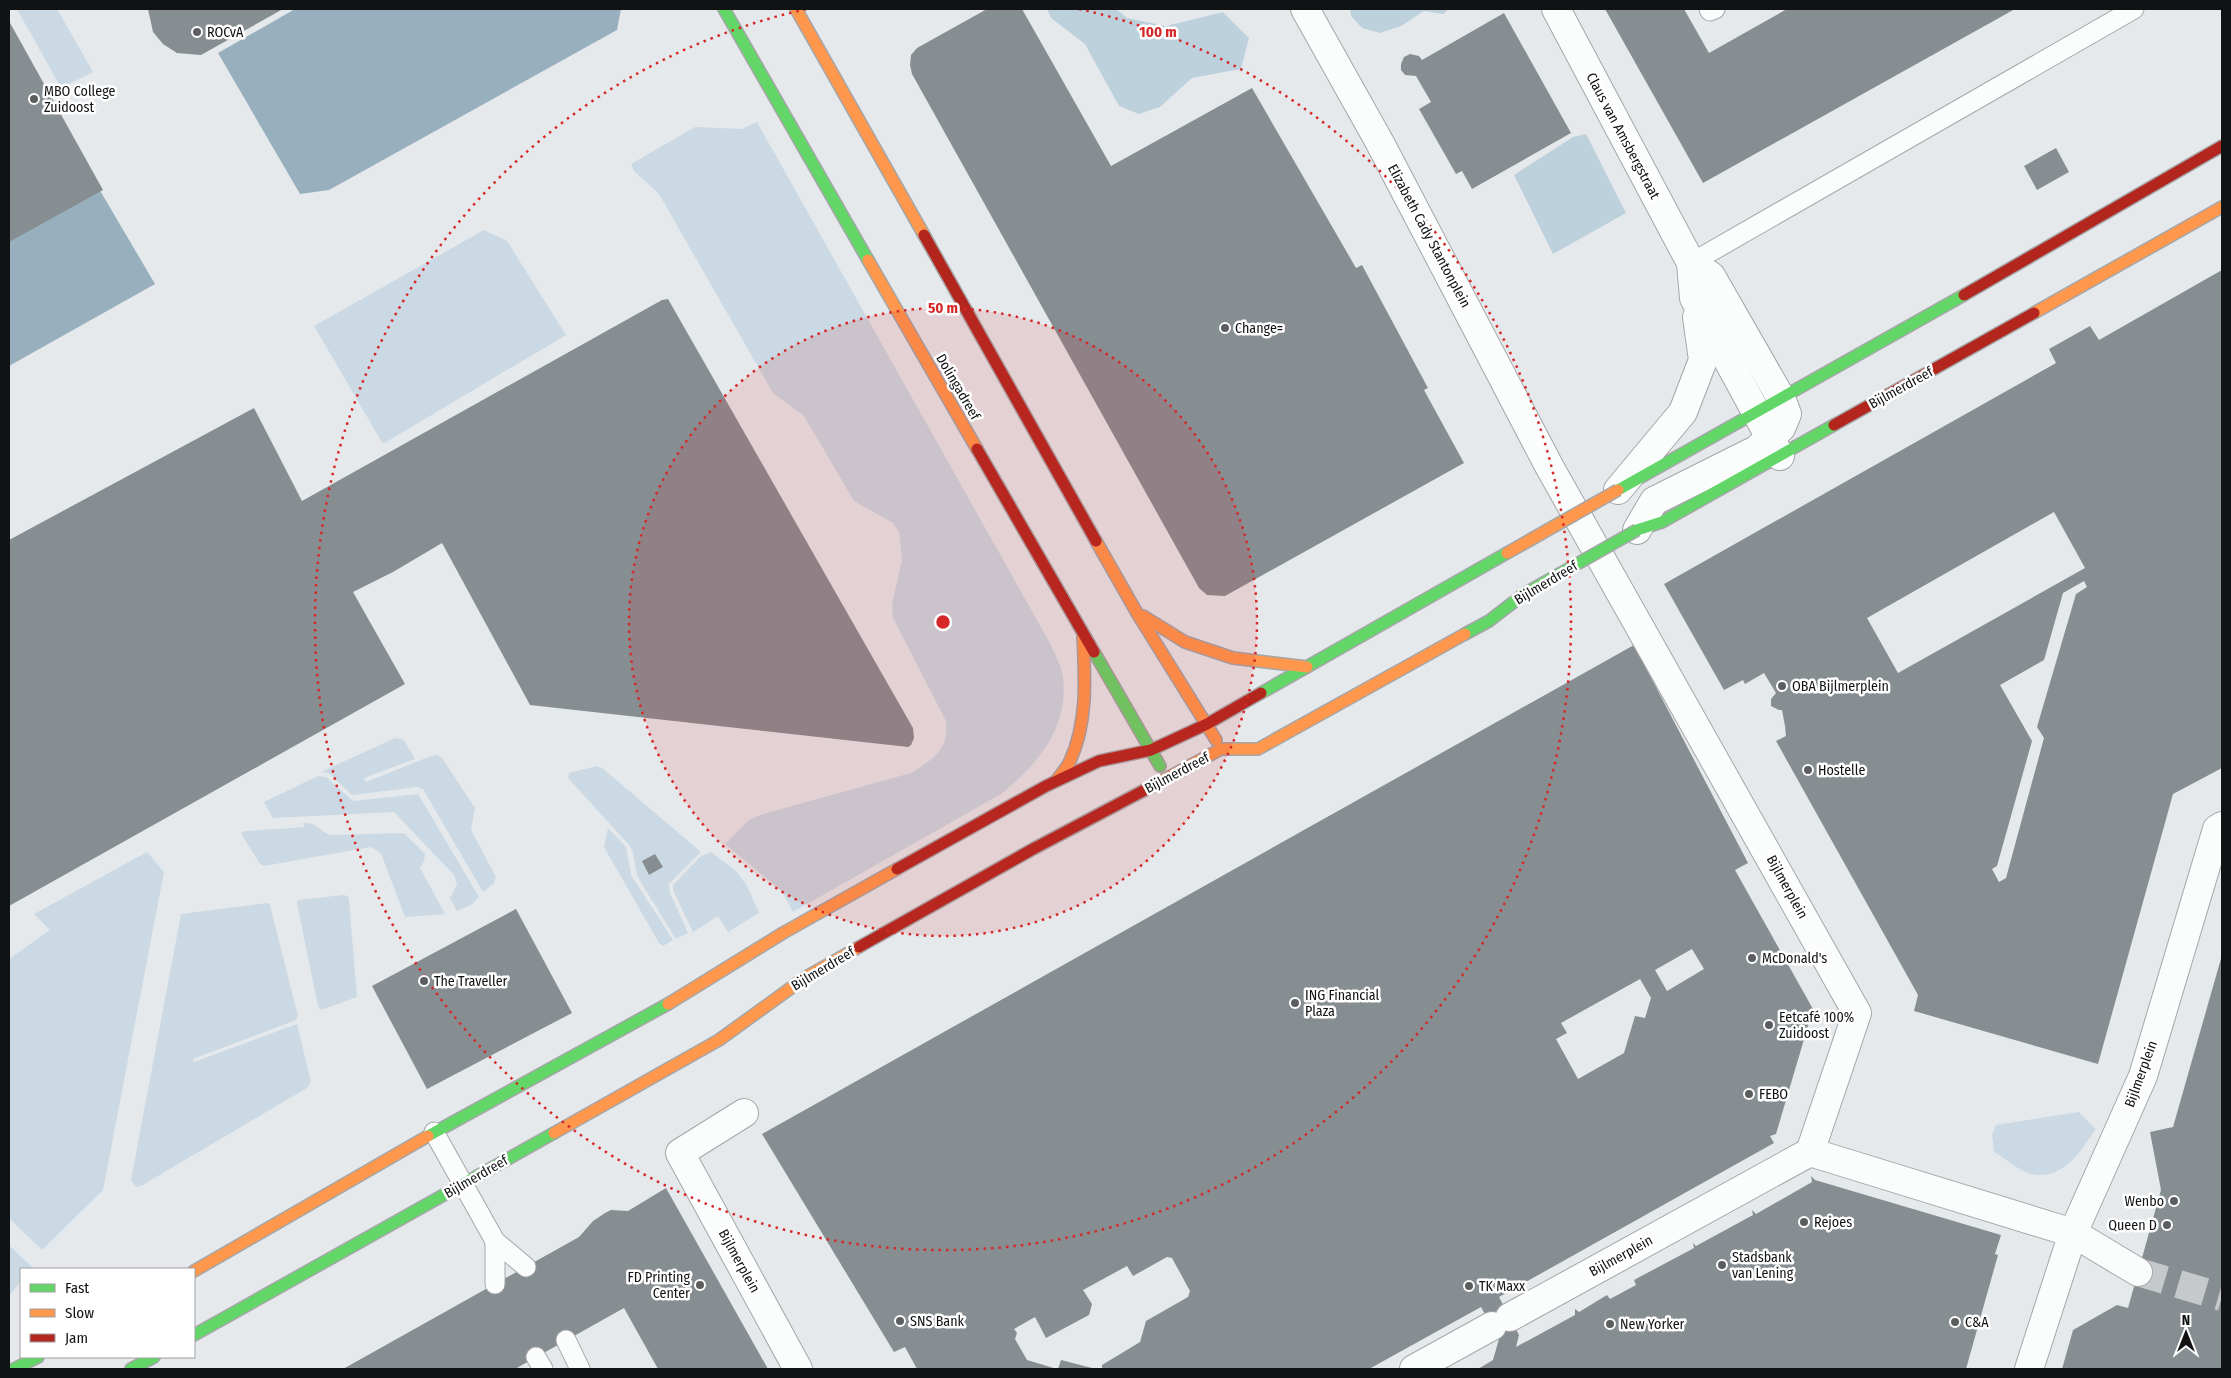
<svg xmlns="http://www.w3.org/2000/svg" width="2231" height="1378" viewBox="0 0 2231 1378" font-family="'Fira Sans Condensed',sans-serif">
<rect width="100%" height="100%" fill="#e6e9ec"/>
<g fill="#cad9e3">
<polygon points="17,9 57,9 93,72 61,88"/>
<path d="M757,122L1051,645C1055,655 1062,667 1063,677C1069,728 1038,764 1001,794L793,912L782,891L725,844L749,820L763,814L911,773C933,759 949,750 946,721L893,618L892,604L902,560L899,532L893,523L854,501L804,416L773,393L659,194L634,171L631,164L695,127L742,129Z"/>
<polygon points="484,230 507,241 566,335 383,444 314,326"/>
<polygon points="395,738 403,739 415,759 364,778 366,782 431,756 437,755 442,758 475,808 471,830 496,877 494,883 483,892 423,789 417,787 352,795 329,773 321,772"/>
<polygon points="597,766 602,768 701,852 669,884 670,893 688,933 676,939 637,876 633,852 630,846 568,778 569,773"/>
<polygon points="318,776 326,777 353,801 418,794 479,897 471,905 457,911 450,898 457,884 454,875 394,812 273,818 264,802"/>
<path d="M303,823C321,823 318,832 331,835L404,833L425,854L424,861L420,868L445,914L405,917L382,856L379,852L371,847L264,866L260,864L242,835V832L247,831L305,827Z"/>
<polygon points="608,828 626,847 631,875 673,940 663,946 659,943 604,847"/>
<polygon points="147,852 164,872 103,1190 42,1250 9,1218 9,959 50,930 34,914"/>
<polygon points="711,852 736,871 747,886 759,913 728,932 718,916 693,932 673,890 673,885 701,856"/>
<polygon points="343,895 348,896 349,900 357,997 321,1010 318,1006 297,903 298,900"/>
<polygon points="268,903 270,905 298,1016 296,1020 193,1059 194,1062 297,1024 311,1082 307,1088 141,1186 136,1187 131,1180 181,914"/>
<path d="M2079,1112L2096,1129C2080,1151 2064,1181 2031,1174C2019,1171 2005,1158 1994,1152L1992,1134L1996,1125Z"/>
<polygon points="9,1245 33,1268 21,1269 21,1281 9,1296"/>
</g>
<g fill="#bdd1dd">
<polygon points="1047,9 1116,9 1127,18 1166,26 1223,12 1249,38 1241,69 1192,78 1160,107 1139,114 1119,106 1085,44 1051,18"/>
<polygon points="1350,9 1449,9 1443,14 1424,11 1401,26 1380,33 1362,28 1351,16"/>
<polygon points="1586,134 1626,213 1553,254 1514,175 1573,137"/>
</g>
<g fill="#98b0be">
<polygon points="295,9 621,9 617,30 329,190 300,194 218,53"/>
<polygon points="92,177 155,284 9,366 9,220"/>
</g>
<g fill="#868e92" fill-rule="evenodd">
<polygon points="148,9 283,9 201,55 177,53 163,44 153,32"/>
<polygon points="987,9 1022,9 1111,166 1252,88 1356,268 1362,265 1428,388 1424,390 1464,463 1225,596 1207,595 1199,588 912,74 910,65 911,55 917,48"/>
<polygon points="1605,9 1684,9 1709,53 1787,9 2015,9 1703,183"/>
<polygon points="1504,13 1571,133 1472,189 1462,171 1456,174 1419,109 1431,102 1416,76 1405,75 1401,70 1401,64 1404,57 1410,54 1419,56 1422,60"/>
<polygon points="9,21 103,190 9,242"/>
<polygon points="2056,148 2069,172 2037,190 2024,166"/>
<path d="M2222,270V768L2173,794L2098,1064L1914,1011L1918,995L1776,741L1786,736L1785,726L1782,710H1779L1771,706V699L1776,693L1764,673L1745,684L1743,680L1724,690L1664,584L2056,363L2049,349L2090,326L2099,340ZM2054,512L2085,568L1898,673L1867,618ZM2084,581L2087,587L2076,594L2037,727L2044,738L2006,878L1999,882L1992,869L1997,866L2032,741L2000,685L2044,660L2063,593Z"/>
<polygon points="668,299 913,728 914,738 911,745 908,747 530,705 442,543 393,572 353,592 405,684 9,906 9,540 254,408 302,501 662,300"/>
<path d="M1634,645L1748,863L1735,870L1813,1009L1776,1134L1770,1136L1774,1143L1499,1297L1519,1335L1516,1347L1575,1315V1309L1579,1312L1607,1295L1610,1299L1636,1285L1634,1280L1694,1248L1693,1243L1696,1246L1753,1215L1752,1210L1756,1214L1812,1182L1811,1176L1815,1180L2001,1235L1995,1254L1998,1255L1966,1369H1478L1493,1360L1499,1339L1481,1307L1369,1369H1102V1365L1140,1342L1146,1321L1188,1297L1190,1291L1172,1258L1167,1257L1133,1276L1127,1266L1083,1290L1092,1304L1089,1315L1046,1338L1035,1317L1014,1329L1017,1333L1015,1339L1027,1360L1057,1369H917L905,1347L894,1352L762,1134ZM1692,949L1704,969L1667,991L1655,970ZM1640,979L1651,998L1645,1018L1635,1016L1624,1053L1578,1079L1556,1039L1567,1033L1561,1023Z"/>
<polygon points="655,854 663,867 649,875 642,861"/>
<polygon points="516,909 572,1013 427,1089 372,986"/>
<polygon points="2222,955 2222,1369 2062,1369 2073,1330 2117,1305 2128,1308 2161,1190 2150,1132 2173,1127"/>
<polygon points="666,1188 768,1369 658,1369 624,1308 515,1369 343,1369 579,1237 593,1221 605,1213 611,1210 628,1211"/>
<polygon points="1061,1360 1096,1369 1058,1369"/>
</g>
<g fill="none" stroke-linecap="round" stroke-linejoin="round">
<polyline stroke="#c6c9cb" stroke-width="28" stroke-dasharray="28 14" stroke-linecap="butt" points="2138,1272 2222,1297"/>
<g stroke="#a4a6a8" stroke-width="21">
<g id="lane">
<polyline points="1709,9 1710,11 1715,9"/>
<polyline points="1691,263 2134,9"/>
<polyline points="434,1132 495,1241 526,1267"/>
<polyline points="495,1241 495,1284"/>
<polyline points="566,1340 580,1369"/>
<polyline points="536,1357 543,1369"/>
</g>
</g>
<g stroke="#a4a6a8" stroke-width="30">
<g id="street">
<polyline points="1305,9 1380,143 1549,466 1857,1013 1810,1152"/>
<polyline points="1556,9 1691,263 1694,298 1780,456"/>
<polyline points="1618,490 1683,412 1703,360 1697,317"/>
<polyline points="1637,530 1654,501 1756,450 1781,428 1787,414 1781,398 1711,276 1691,263"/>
<polyline points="744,1113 680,1153 798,1369"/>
<polyline points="1510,1317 1810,1152 2073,1233 2138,1272"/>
<polyline points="1414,1369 1492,1326"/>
<polyline points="2029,1369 2073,1233 2143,1076 2217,829 2222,826"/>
</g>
</g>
<g stroke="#a4a6a8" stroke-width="14">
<g id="fast">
<polyline points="724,9 868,260"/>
<polyline points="1618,490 1964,295"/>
<polyline points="1637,530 1662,522 1834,425"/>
<polyline points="1465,634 1489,621 1524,594"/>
<polyline points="1094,652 1160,766"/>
<polyline points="1261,693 1507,553"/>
<polyline points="428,1136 668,1004"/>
<polyline points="194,1335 554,1133"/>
<polyline points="14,1369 38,1357"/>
<polyline points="131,1369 154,1357"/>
</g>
</g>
<g stroke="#a4a6a8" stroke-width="14">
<g id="slow">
<polyline points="796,9 924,235"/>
<polyline points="868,260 977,449"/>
<polyline points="2034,313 2222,207"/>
<polyline points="1096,541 1137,613 1216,740"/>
<polyline points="1143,616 1185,642 1233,658 1307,667"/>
<path d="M1057,780C1061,774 1067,768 1070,761C1088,722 1085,678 1083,636"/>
<polyline points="1158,783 1221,749 1258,749 1465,634"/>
<polyline points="668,1004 783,933 897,869"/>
<polyline points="554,1133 719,1040 806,977 859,947"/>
<polyline points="194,1271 428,1136"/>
</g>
</g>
<g stroke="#a4a6a8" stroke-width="14">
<g id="jam">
<polyline points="924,235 1096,541"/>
<polyline points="1964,295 2222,146"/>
<polyline points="1834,425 2034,313"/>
<polyline points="977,449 1094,652"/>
<polyline points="897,869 1046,786 1099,761 1151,750 1207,724 1261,693"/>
<polyline points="859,947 1033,849 1158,783"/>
</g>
</g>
<use href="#lane" stroke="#fbfcfc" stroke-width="19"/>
<use href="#street" stroke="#fbfcfc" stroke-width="28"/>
<use href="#fast" stroke="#63d668" stroke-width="11"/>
<use href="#slow" stroke="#ff974d" stroke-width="11"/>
<use href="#jam" stroke="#b3261e" stroke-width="11"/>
<g stroke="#a4a6a8" stroke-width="14" stroke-linecap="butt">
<polyline id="fast-bridge" points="1524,594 1637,530"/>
</g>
<g stroke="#a4a6a8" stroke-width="14" stroke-linecap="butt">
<polyline id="slow-bridge" points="1507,553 1618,490"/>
</g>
<use href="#fast-bridge" stroke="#63d668" stroke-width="11"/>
<use href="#slow-bridge" stroke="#ff974d" stroke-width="11"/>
</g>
<circle cx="943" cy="622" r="314" fill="#d62828" fill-opacity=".12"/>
<g fill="none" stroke="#d62828" stroke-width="2.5" stroke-dasharray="2.5 5">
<circle cx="943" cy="622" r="314"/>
<path d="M1079 9A628 628 0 1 1 807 9"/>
</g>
<g fill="#5b5d5f" stroke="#fff" stroke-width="2">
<circle cx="197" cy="32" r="5"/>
<circle cx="34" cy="99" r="5"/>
<circle cx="1225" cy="328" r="5"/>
<circle cx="1782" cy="686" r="5"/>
<circle cx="1808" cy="770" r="5"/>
<circle cx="1752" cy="958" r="5"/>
<circle cx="424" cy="981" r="5"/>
<circle cx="1295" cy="1003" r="5"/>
<circle cx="1769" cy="1025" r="5"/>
<circle cx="1749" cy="1094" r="5"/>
<circle cx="2174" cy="1201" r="5"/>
<circle cx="1804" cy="1222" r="5"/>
<circle cx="2167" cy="1225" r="5"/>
<circle cx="1722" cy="1265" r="5"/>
<circle cx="700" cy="1285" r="5"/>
<circle cx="1469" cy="1286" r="5"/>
<circle cx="900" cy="1321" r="5"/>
<circle cx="1955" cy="1322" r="5"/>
<circle cx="1610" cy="1324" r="5"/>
</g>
<g text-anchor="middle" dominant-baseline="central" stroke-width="5" stroke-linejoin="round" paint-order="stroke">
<g font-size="14" fill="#101213" stroke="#fff" text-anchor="start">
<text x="207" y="32">ROCvA</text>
<text x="44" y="91">MBO College<tspan x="44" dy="16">Zuidoost</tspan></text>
<text x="1235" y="328">Change=</text>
<text x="1792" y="686">OBA Bijlmerplein</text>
<text x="1818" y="770">Hostelle</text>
<text x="1762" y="958">McDonald's</text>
<text x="434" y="981">The Traveller</text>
<text x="1305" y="995">ING Financial<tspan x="1305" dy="16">Plaza</tspan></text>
<text x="1779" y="1017">Eetcafé 100%<tspan x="1779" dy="16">Zuidoost</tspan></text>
<text x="1759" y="1094">FEBO</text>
<text x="2164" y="1201" text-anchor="end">Wenbo</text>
<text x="1814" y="1222">Rejoes</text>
<text x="2157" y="1225" text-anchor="end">Queen D</text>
<text x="1732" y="1257">Stadsbank<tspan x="1732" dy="16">van Lening</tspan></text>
<text x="690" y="1277" text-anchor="end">FD Printing<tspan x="690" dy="16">Center</tspan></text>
<text x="1479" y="1286">TK Maxx</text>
<text x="910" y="1321">SNS Bank</text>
<text x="1965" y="1322">C&amp;A</text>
<text x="1620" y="1324">New Yorker</text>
</g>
<g font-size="14" fill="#101213" stroke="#fff">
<text transform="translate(1623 136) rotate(62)">Claus van Amsbergstraat</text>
<text transform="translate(1429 236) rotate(62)">Elizabeth Cady Stantonplein</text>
<text transform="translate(958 387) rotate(60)">Dolingadreef</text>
<text transform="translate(1901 388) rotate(-29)">Bijlmerdreef</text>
<text transform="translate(1546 583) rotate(-31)">Bijlmerdreef</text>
<text transform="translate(1177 773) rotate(-28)">Bijlmerdreef</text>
<text transform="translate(1787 887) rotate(61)">Bijlmerplein</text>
<text transform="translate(823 969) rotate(-31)">Bijlmerdreef</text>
<text transform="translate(2141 1074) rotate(-70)">Bijlmerplein</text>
<text transform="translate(476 1177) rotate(-30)">Bijlmerdreef</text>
<text transform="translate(1621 1256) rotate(-29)">Bijlmerplein</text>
<text transform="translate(739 1261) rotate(61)">Bijlmerplein</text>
</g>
</g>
<circle cx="943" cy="622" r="8" fill="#d62828" stroke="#fff" stroke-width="2.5"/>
<g font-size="15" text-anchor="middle" font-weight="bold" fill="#d62828" stroke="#fff" stroke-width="5" stroke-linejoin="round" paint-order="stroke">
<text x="1158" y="37">100 m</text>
<text x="943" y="313">50 m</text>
</g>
<rect width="2231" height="1378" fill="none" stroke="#101213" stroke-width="20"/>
<rect x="20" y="1268" width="175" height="90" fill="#ffffff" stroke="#9fa0a1"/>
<rect x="30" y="1284" width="25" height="8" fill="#63d668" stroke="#9fa0a1"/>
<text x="65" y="1293" font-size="15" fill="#101213">Fast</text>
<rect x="30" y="1309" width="25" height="8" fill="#ff974d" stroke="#9fa0a1"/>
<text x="65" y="1318" font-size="15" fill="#101213">Slow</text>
<rect x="30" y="1334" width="25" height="8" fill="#b3261e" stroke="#9fa0a1"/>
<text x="65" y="1343" font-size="15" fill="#101213">Jam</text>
<g transform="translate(2186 1333)" stroke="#ffffff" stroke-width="4" paint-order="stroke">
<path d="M0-4L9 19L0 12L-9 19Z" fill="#101213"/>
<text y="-8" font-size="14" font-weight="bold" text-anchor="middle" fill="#101213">N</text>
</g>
</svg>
